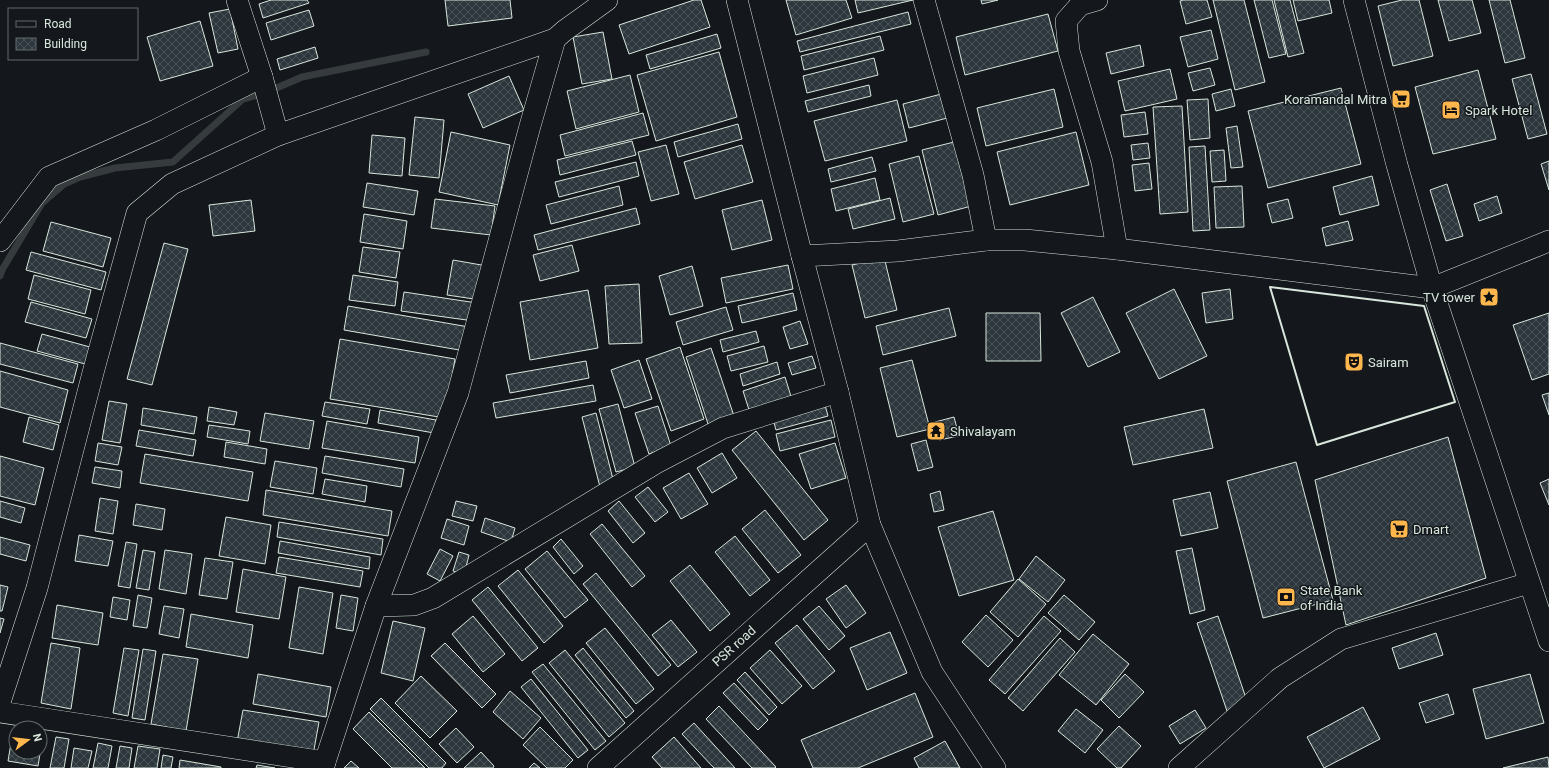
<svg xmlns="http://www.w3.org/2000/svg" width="1549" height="768" viewBox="0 0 1549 768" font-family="Roboto,sans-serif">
<defs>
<pattern id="building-cross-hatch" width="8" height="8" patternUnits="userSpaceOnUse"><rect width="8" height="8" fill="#2c363c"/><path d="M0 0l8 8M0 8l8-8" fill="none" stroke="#4a5358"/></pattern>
</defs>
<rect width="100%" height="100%" fill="#14181c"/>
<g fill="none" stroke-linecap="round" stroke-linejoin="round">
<polyline stroke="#363b3e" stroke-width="7" points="0,276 2,270 42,203 64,184 80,177 115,168 173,162 243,99 265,93 302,77 426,52"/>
</g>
<g fill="url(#building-cross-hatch)" stroke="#d8e6dc">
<polygon points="271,0 307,0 309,3 263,18 259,4"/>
<polygon points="445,0 510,0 512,18 448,26"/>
<polygon points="694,0 701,0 710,27 629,54 619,25"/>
<polygon points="786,0 846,0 852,18 796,35"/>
<polygon points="855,0 913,0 858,13"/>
<polygon points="981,0 998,0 982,4"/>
<polygon points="1183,0 1207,0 1212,17 1186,24 1180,1"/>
<polygon points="1213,0 1244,0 1265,82 1235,90"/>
<polygon points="1254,0 1272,0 1286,54 1269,58"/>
<polygon points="1274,0 1290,0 1304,53 1288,57"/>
<polygon points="1293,0 1329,0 1332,13 1298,21"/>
<polygon points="1402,0 1419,0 1433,56 1393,66 1378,6"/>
<polygon points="1438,0 1472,0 1481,33 1449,41"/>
<polygon points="1489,0 1510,0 1525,58 1505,63"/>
<polygon points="230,9 238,49 218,53 209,13"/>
<polygon points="309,10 314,26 271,40 266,23"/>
<polygon points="908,12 911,24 800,52 797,41"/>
<polygon points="1048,14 1058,51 965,75 956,37"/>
<polygon points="200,21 213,66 160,81 147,37"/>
<polygon points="1211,30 1218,59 1188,67 1180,37"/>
<polygon points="603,32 612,79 582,84 573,37"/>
<polygon points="717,34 721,48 650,69 646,55"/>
<polygon points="880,36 884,50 804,70 801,56"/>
<polygon points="1140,45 1144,66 1111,74 1106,53"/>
<polygon points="315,47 318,58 280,70 277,59"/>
<polygon points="719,52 737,117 656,141 637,75"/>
<polygon points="874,58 878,75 807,93 803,76"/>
<polygon points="1210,68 1215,85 1193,91 1188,73"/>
<polygon points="1170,69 1177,99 1125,111 1118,81"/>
<polygon points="1478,70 1496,139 1433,154 1415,87"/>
<polygon points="1531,74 1547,134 1528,139 1512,79"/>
<polygon points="630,75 639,112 576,129 567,91"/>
<polygon points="509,76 524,110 483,128 468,94"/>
<polygon points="869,85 871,96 808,112 805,101"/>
<polygon points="1341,88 1361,164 1268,188 1248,111"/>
<polygon points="1054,89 1063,127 986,146 977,108"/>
<polygon points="1231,89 1235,106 1216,111 1212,94"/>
<polygon points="949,92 955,116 909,128 903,104"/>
<polygon points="1208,99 1210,138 1190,140 1187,100"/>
<polygon points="897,100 907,141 825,161 814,121"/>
<polygon points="1182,106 1188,212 1160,214 1153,107"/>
<polygon points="1145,112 1148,134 1124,137 1121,115"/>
<polygon points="643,113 649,135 565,156 560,135"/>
<polygon points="415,117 444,120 439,178 409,175"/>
<polygon points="738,124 742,139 678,157 674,142"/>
<polygon points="1237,126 1243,167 1231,168 1226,128"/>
<polygon points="451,132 510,145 498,205 439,192"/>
<polygon points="1076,132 1089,185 1010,205 997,152"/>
<polygon points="372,135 405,138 402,176 369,173"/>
<polygon points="632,141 636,155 560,175 557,160"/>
<polygon points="958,141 975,205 938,215 922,150"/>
<polygon points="1148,143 1150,158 1133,160 1131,145"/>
<polygon points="666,145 679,194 651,201 638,152"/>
<polygon points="742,145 753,182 695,199 684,162"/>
<polygon points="1205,146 1210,230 1193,231 1189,147"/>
<polygon points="1224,150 1226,181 1212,182 1210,151"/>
<polygon points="919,156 934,214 903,222 889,164"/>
<polygon points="872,157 876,171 831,182 828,169"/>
<polygon points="1549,161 1549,190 1541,164"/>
<polygon points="636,162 639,176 559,197 555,182"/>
<polygon points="1149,163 1152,189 1135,191 1132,165"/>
<polygon points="1372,176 1379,205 1340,215 1333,187"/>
<polygon points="875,178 880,200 836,211 831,189"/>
<polygon points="367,183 418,191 414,215 363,207"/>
<polygon points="1447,184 1463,236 1446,241 1430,190"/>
<polygon points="619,186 623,205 551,224 546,205"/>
<polygon points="1242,186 1244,227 1216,228 1214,187"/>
<polygon points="1497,196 1502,213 1479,221 1474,204"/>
<polygon points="890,198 895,219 853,229 848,209"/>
<polygon points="435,199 495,206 491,235 431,228"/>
<polygon points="1288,199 1293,218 1272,223 1267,204"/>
<polygon points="251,200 255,231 213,236 209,205"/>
<polygon points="762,200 772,240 732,250 722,210"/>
<polygon points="636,208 640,224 538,250 534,235"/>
<polygon points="364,214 407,221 403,249 360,242"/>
<polygon points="1348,221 1353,240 1326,246 1322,228"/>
<polygon points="51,222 111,238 103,267 43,251"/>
<polygon points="164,243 188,249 152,385 127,379"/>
<polygon points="572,245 579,271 540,281 533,255"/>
<polygon points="363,247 400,252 396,278 359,272"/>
<polygon points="31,252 106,272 101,290 26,270"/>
<polygon points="884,257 897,310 865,318 852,265"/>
<polygon points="453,260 487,266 481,300 447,295"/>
<polygon points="788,265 793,289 726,303 721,278"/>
<polygon points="692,266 703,306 670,315 659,276"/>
<polygon points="34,275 91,290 85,314 28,299"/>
<polygon points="353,275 398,282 395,306 349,300"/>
<polygon points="639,284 642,343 609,344 605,286"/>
<polygon points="1174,289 1207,356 1159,379 1126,313"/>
<polygon points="1230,289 1233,319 1206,323 1202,293"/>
<polygon points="588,290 598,348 530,360 520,302"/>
<polygon points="404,292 477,303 474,321 401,311"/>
<polygon points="793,293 797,310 742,323 738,306"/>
<polygon points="1093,297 1120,352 1088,367 1061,313"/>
<polygon points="31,302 92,319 86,338 25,322"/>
<polygon points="348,306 469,327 465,351 344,330"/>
<polygon points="726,307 733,330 683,345 676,322"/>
<polygon points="949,308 956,336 883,355 876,326"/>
<polygon points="986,313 1040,313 1041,361 986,361"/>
<polygon points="1549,313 1549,374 1532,380 1513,325"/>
<polygon points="800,321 808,344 790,349 783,327"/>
<polygon points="756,331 759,342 723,352 720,340"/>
<polygon points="42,334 90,347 85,364 37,351"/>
<polygon points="340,339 455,359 445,418 330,399"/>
<polygon points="0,343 78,364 73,383 0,364"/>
<polygon points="764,346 768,362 731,371 727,356"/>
<polygon points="680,347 704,419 671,431 646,359"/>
<polygon points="711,348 735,419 709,427 686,357"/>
<polygon points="812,356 816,368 792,375 788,363"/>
<polygon points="639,360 652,399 624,408 611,370"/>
<polygon points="912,360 930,429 897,437 880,368"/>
<polygon points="586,361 589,378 510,393 506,375"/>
<polygon points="777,362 780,374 743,386 740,374"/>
<polygon points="0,371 68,390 60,423 0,407"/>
<polygon points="785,377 793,403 751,416 743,391"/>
<polygon points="593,385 596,401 496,418 493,403"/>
<polygon points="1549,393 1549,415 1542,395"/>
<polygon points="109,401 127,404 120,443 102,440"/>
<polygon points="824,401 828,416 776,430 772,415"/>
<polygon points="325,402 370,409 367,424 322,416"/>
<polygon points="618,404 635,467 616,472 599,409"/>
<polygon points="658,406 671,446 649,454 635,413"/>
<polygon points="209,407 237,412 234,425 207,421"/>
<polygon points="143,408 197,417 194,434 141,425"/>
<polygon points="1204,409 1213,448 1133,465 1124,427"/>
<polygon points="380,410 436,420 434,433 378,423"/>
<polygon points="265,413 314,421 309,449 260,441"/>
<polygon points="596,413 614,483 600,487 582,417"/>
<polygon points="29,417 59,425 53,450 23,442"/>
<polygon points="954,417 959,436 939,440 935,422"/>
<polygon points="831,420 835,437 780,451 776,434"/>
<polygon points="327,421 419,437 415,463 322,448"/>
<polygon points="209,425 250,431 248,444 207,437"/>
<polygon points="139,430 196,440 193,456 136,446"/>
<polygon points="756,431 828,520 804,540 732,450"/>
<polygon points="1448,437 1486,578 1346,625 1315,480"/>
<polygon points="926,440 933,467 918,471 911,444"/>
<polygon points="226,442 267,449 265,464 224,457"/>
<polygon points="98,443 122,447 118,465 95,461"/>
<polygon points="835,443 846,478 811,489 799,454"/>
<polygon points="722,453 737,478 712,493 697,468"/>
<polygon points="145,454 253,472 248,501 140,483"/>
<polygon points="0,456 44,468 35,505 0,496"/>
<polygon points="325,456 404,469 401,487 322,473"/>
<polygon points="275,461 317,468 313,494 270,487"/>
<polygon points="1296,462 1333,600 1263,618 1227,481"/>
<polygon points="95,467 122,471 120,488 92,483"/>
<polygon points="689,473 708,504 681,519 663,488"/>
<polygon points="325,479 367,486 365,502 322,494"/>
<polygon points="1549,479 1549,505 1540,483"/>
<polygon points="648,487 668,512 655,522 635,497"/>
<polygon points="266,490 392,511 388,536 263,515"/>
<polygon points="940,491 944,510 934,512 930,494"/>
<polygon points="1210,492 1218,528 1181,536 1173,500"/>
<polygon points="100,498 118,501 113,534 95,531"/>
<polygon points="0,501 25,508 21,523 0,517"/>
<polygon points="456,501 477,506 473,521 452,516"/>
<polygon points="619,501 645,533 633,543 608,511"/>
<polygon points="136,504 165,509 162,530 133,525"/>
<polygon points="765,510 801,555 778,573 742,529"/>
<polygon points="993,511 1014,580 959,596 938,527"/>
<polygon points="226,517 271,525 265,564 219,556"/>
<polygon points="485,518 515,528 511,542 481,532"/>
<polygon points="447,519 469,526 464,545 441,538"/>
<polygon points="279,522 383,539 381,555 277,537"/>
<polygon points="602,524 645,576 632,587 590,534"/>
<polygon points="79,535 113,541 108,566 75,561"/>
<polygon points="735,536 770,580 750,596 715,552"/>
<polygon points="0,537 30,545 26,561 0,554"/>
<polygon points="561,539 583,566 574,574 553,547"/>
<polygon points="280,541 370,557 369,569 278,553"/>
<polygon points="126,542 137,544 130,588 118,586"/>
<polygon points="1192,548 1205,610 1190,614 1176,551"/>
<polygon points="440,549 453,556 440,581 427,574"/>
<polygon points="143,550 155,552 149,590 136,588"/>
<polygon points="165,550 192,554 186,594 159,589"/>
<polygon points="547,551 588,600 565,618 525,569"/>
<polygon points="459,552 469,555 464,575 453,571"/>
<polygon points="1036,556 1065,580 1048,602 1019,579"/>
<polygon points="279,557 363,571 360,587 276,573"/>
<polygon points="205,558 233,562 227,599 199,595"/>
<polygon points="690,565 730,614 710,631 670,581"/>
<polygon points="243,569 286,577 279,619 236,612"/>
<polygon points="518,570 563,626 544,643 498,586"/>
<polygon points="596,573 671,665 658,676 583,584"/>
<polygon points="1018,579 1046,604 1018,637 990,612"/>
<polygon points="0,585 8,587 2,611 0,611"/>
<polygon points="846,585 866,613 846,628 826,599"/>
<polygon points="299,587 333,593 323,654 289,648"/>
<polygon points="488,587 538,648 522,661 472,600"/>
<polygon points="138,595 152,598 147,628 133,626"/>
<polygon points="341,595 358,598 353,631 336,628"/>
<polygon points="1064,595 1095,622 1079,640 1048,613"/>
<polygon points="113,597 130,600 127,620 110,617"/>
<polygon points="57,605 103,613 98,645 52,638"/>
<polygon points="164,606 184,609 179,638 159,634"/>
<polygon points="819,606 845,636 829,650 803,619"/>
<polygon points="191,614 253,625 248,658 186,647"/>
<polygon points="986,615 1013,640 988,667 962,642"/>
<polygon points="473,616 505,654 483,672 452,634"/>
<polygon points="1044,616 1061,631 1005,694 989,680"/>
<polygon points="1218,616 1248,704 1227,711 1197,623"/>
<polygon points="0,618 4,619 0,633"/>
<polygon points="671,620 697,652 678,667 652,635"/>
<polygon points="393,621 425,628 413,681 381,673"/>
<polygon points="797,625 835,671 813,689 775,643"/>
<polygon points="605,628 654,689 636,704 586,643"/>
<polygon points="890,632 907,673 867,690 850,648"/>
<polygon points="1436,633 1443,655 1399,669 1392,648"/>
<polygon points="1093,634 1129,664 1096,705 1059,675"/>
<polygon points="1060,638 1075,652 1023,711 1008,698"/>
<polygon points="51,643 80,648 71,709 41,703"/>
<polygon points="445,643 496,694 482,708 431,656"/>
<polygon points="124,648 139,650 128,716 113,713"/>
<polygon points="583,648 634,711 626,718 575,655"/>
<polygon points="143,649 156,651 145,720 132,718"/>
<polygon points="565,650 625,723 609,737 549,663"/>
<polygon points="770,650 802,686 782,704 750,668"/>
<polygon points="163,654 198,659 186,731 151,724"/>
<polygon points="543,664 606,741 595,750 532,672"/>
<polygon points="745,672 777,707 769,715 737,680"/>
<polygon points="258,674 331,687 326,717 253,704"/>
<polygon points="1125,674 1144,692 1119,718 1101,700"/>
<polygon points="1530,674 1544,723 1486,739 1473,689"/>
<polygon points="421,676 457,711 430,738 395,703"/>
<polygon points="531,679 588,750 578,758 521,687"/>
<polygon points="734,683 768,720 758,730 723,693"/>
<polygon points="510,691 541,718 523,739 493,712"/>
<polygon points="915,693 933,737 858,768 813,768 801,740"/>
<polygon points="1448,694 1454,714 1426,723 1419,703"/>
<polygon points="381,698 446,763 442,768 429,768 370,709"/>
<polygon points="719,706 776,767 775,768 752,768 706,719"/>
<polygon points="1363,707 1380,739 1324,768 1307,737"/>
<polygon points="1076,709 1103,730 1085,753 1058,731"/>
<polygon points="243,710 319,722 313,755 237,742"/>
<polygon points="1195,710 1206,728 1180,744 1169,726"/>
<polygon points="369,712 425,768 392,768 353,729"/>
<polygon points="694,723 735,768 714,768 682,734"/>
<polygon points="1119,726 1141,746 1121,768 1117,768 1097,749"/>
<polygon points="540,727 573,760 565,768 547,768 523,745"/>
<polygon points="456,728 474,747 457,763 439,744"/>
<polygon points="13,731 16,731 16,752 40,752 40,736 43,736 38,766 8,761"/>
<polygon points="56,737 69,739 64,768 50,768"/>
<polygon points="674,737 701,768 662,768 652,757"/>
<polygon points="945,741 960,768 919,768 914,758"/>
<polygon points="98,743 112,746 108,768 93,768"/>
<polygon points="120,746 132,748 129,768 116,768"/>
<polygon points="138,746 160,749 157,768 134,768"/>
<polygon points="74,748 92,751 88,768 71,768"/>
<polygon points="481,752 494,766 493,768 464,768"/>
<polygon points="163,755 173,757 171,768 161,768"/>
<polygon points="1548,757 1549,768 1503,768"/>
<polygon points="180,760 221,767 221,768 179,768"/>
<polygon points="351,761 359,768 344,768"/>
<polygon points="534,763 540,768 529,768"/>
<polygon points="257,765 275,768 256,768"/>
</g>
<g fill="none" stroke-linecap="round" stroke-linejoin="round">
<g stroke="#d8e6dc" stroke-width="22">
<g id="street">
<polyline points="237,0 262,77 278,135"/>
<polyline points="737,0 802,256 838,392 870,525 932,672 995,768"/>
<polyline points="924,0 973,175 986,240"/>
<polyline points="1097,0 1080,5 1066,21 1069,51 1102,162 1117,249"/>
<polyline points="0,241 49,177 156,130 262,77"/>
<polyline points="1549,241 1432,288 1549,641"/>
<polyline points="802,256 898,251 986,240 1025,240 1117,249 1432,288 1397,165 1354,0"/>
<polyline points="376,606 414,605 433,598 656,463 723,428 838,392"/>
<polyline points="0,702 37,588 94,369 137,213 172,184 278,135 555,39 564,31 607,0"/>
<polyline points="0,712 325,762"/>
<polyline points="323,768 376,606 458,393 530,126 555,39"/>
<polyline points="598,768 870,525"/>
<polyline points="1179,768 1280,678 1341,639 1529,583"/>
</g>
</g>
<use href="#street" stroke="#14181c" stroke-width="21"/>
<polygon stroke="#d8e6dc" stroke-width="2" points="1270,287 1424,306 1455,402 1317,445"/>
</g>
<defs>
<g id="supermarket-square" transform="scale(1)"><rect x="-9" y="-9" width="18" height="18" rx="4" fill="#ffb74d" stroke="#14181c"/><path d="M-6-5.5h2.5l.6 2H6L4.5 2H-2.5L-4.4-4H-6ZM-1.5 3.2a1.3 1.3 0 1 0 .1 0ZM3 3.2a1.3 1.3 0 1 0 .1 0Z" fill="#111"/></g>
<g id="hotel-square" transform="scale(1)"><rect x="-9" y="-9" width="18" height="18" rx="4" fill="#ffb74d" stroke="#14181c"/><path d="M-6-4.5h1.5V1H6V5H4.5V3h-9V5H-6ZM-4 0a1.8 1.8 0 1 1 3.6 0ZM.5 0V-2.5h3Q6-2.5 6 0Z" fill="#111"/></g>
<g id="sight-square" transform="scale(1)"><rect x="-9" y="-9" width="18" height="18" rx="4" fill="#ffb74d" stroke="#14181c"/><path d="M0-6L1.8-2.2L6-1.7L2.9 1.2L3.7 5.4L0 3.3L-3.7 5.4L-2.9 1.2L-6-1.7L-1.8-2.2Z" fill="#111"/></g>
<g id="theatre-square" transform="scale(1)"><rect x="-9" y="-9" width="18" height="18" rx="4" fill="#ffb74d" stroke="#14181c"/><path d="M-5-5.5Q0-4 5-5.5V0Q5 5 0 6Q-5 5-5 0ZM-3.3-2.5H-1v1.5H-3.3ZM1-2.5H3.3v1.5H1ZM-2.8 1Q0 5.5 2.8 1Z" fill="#111"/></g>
<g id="temple-square" transform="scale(1)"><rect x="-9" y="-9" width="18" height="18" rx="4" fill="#ffb74d" stroke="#14181c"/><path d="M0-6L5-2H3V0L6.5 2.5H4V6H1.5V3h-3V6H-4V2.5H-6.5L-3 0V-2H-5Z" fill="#111"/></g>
<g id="bank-square" transform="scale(1)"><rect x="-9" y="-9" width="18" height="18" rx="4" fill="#ffb74d" stroke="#14181c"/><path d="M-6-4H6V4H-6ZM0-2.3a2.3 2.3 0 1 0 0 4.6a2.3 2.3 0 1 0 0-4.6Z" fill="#111"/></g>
</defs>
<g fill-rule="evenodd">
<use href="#supermarket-square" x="1401" y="99"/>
<use href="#hotel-square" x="1451" y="110"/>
<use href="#sight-square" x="1489" y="297"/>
<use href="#theatre-square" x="1354" y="362"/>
<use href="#temple-square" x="936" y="431"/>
<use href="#supermarket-square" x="1399" y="529"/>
<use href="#bank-square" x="1286" y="597"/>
</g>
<g text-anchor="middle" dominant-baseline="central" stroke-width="3" stroke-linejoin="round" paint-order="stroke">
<g font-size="13" fill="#d8e6dc" stroke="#14181c" text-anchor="start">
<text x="1387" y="99" text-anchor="end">Koramandal Mitra</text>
<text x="1465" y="110">Spark Hotel</text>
<text x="1475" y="297" text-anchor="end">TV tower</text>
<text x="1368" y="362">Sairam</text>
<text x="950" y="431">Shivalayam</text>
<text x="1413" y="529">Dmart</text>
<text x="1300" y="590">State Bank<tspan x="1300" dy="15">of India</tspan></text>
</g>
<g font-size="13" fill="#d8e6dc" stroke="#14181c">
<text transform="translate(734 646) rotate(-42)">PSR road</text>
</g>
</g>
<rect x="8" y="8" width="130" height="52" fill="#14181c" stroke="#626a69"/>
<rect x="16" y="21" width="20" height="6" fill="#14181c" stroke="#626a69"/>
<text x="44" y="28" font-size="12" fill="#d8e6dc">Road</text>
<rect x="16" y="38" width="20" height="12" fill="url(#building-cross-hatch)" stroke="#626a69"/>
<text x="44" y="48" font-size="12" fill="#d8e6dc">Building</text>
<g transform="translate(28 740) rotate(75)"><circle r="19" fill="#14181c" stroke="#626a69"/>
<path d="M0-3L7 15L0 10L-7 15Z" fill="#ffb74d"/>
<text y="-6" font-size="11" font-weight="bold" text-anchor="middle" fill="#d8e6dc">N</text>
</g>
</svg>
